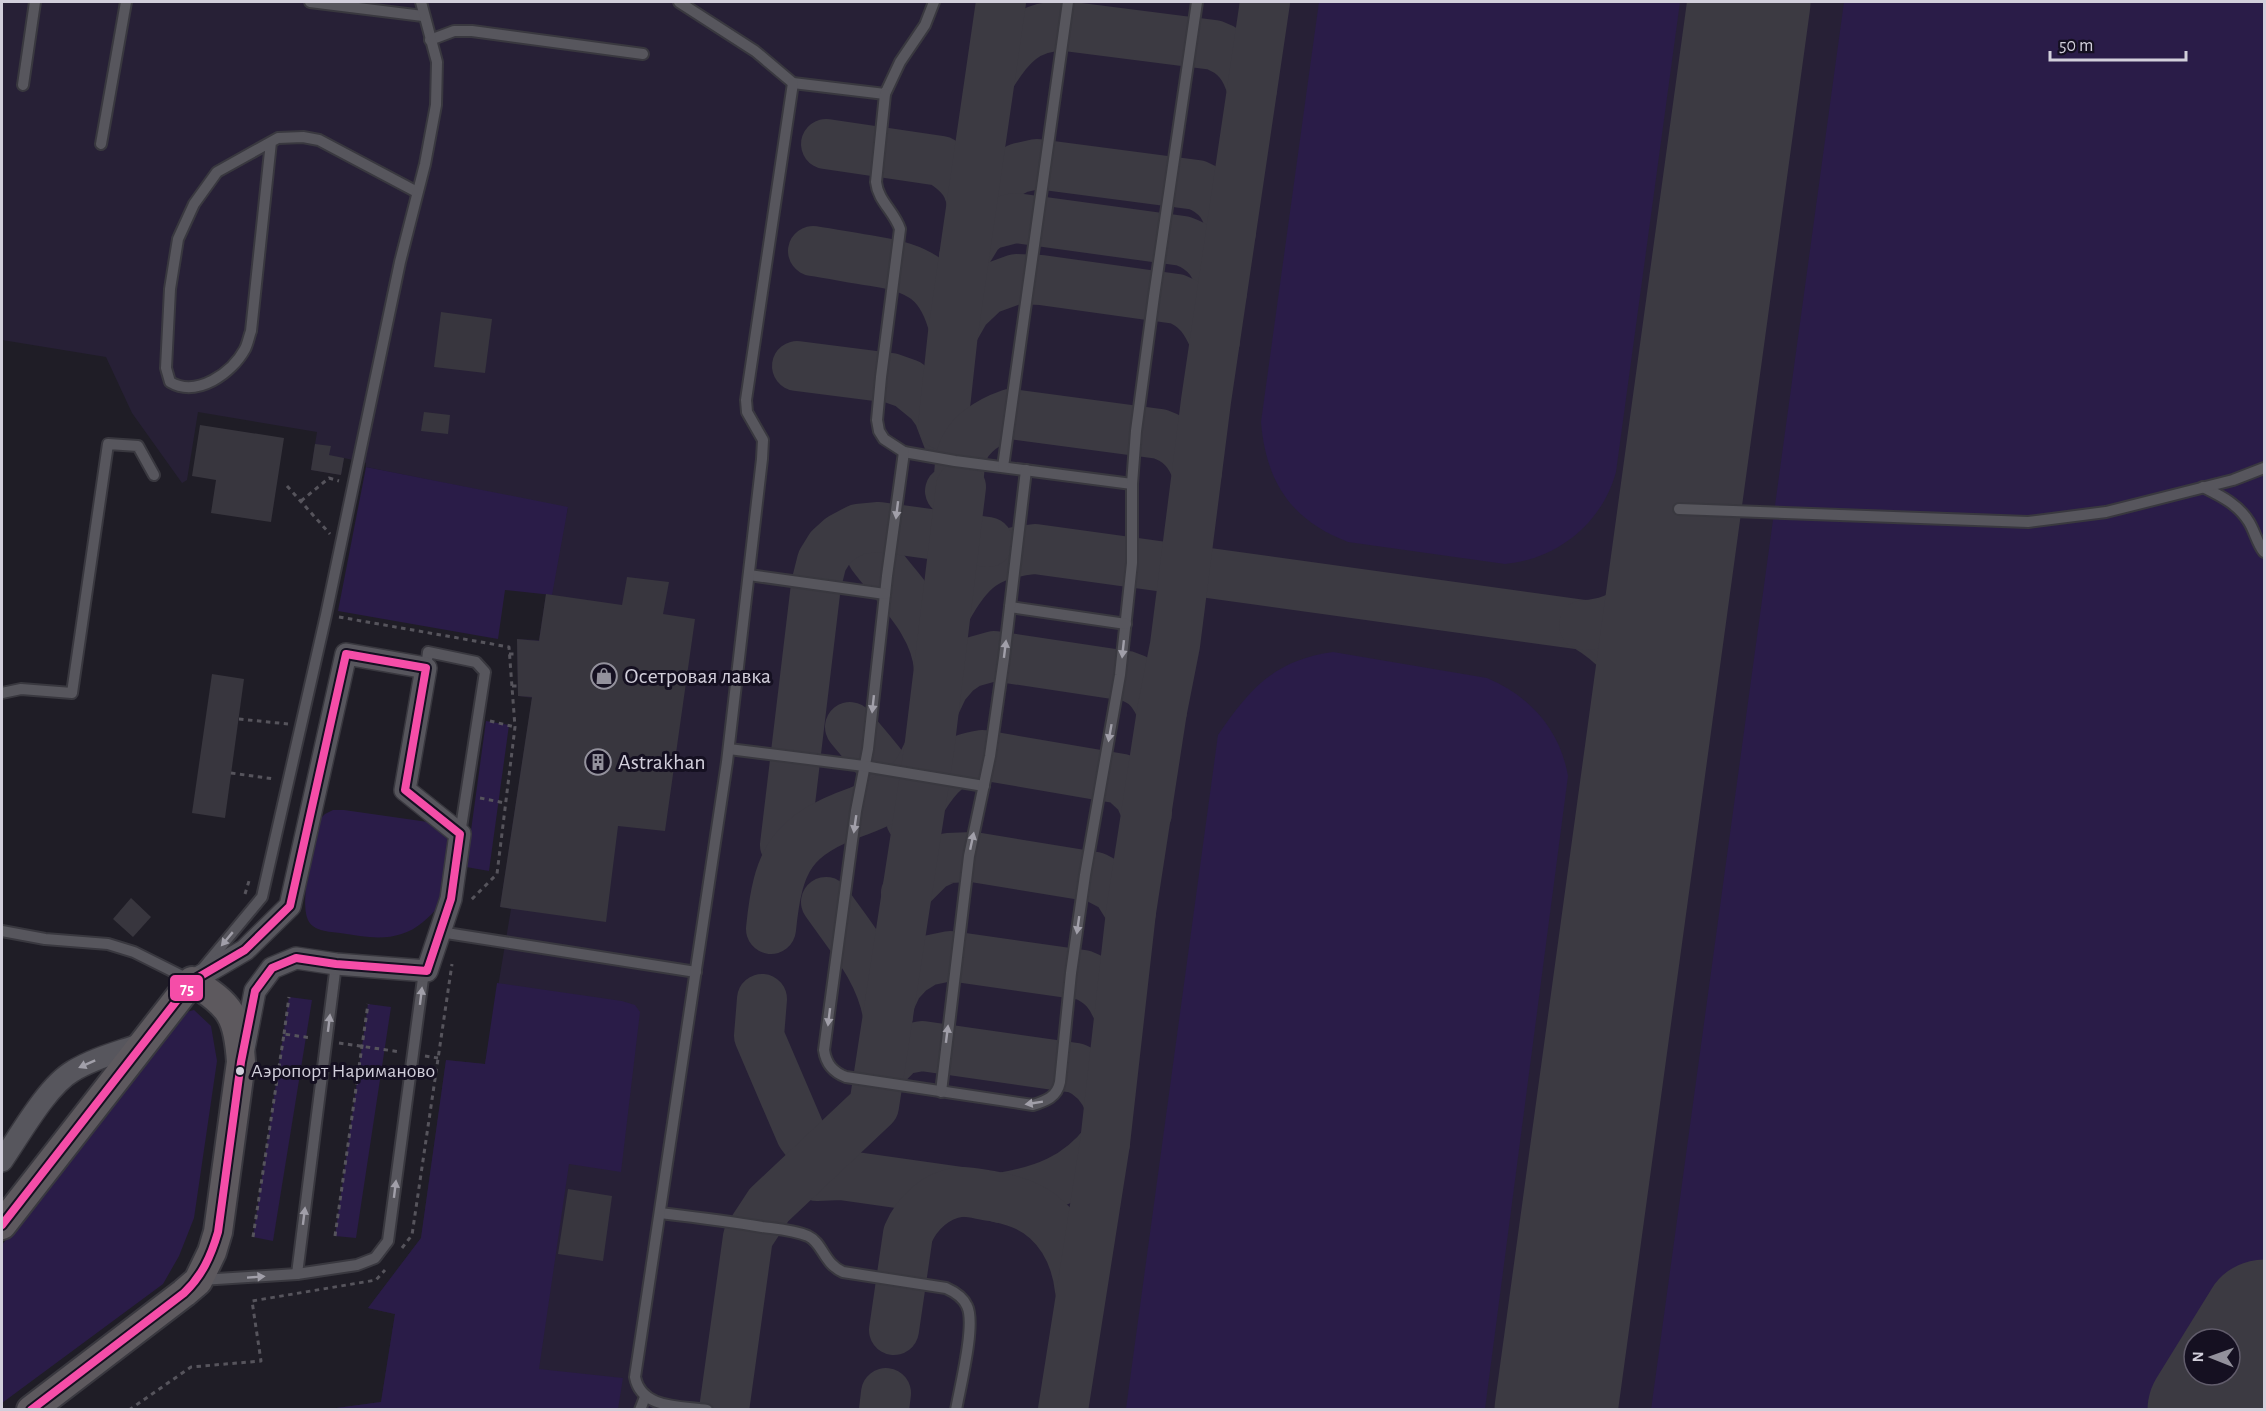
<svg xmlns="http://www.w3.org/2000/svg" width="2266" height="1411" viewBox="0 0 2266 1411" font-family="'Alegreya Sans',sans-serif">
<rect width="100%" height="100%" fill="#1f1d26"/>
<path fill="#272036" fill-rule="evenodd" d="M2,2H2264V1409H329L381,1402L395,1314L368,1308L421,1238L446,1060L485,1064L511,909L500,907L532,698L518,696L517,639L539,640L546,594L568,508L366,467V463L344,458L341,475L311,470L317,432L198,412L187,480L182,483L132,413L106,357L2,340ZM2194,1339H2230V1375H2194Z"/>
<g fill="#2a1c48" fill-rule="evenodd">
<path d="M1319,2H1680L1616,472C1602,523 1558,559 1505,564L1348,542C1291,520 1266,482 1261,422Z"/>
<path d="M1844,2H2264V1409L1651,1410ZM2194,1339H2230V1375H2194Z"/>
<polygon points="366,467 568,507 552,595 505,590 498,639 338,611"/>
<path d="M1333,652L1487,678C1530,696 1560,730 1568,776L1485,1409H1126L1218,735C1250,688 1275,660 1333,652Z"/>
<polygon points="486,721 509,725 489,871 466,867"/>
<path d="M333,810H344L435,823L446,833L448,838L440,901C437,910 431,915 423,922C398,943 371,938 340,933C329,932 313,931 308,920C299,900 314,842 319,820L325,814Z"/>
<polygon points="497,983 622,1001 635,1005 640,1012 621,1172 569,1164 539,1369 623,1378 618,1409 329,1409 381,1402 395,1314 368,1308 421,1238 446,1060 485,1064"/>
<polygon points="289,997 312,1000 273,1241 253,1237"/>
<polygon points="368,1004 391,1007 356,1238 335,1236"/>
<polygon points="194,1010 211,1026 217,1061 194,1218 179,1256 163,1284 2,1403 2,1245 175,1015"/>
</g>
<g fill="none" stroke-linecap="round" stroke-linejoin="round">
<g stroke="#3c3a42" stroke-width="50">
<path d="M991,76C1009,46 1027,25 1065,26L1214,45C1236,53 1246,67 1252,89"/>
<path d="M826,144L941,161C961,174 971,185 972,209"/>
<path d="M972,209L996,180L1019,168L1037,164L1197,185C1219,194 1228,209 1231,232"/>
<path d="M813,251C833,254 853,258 873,261C919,268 942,280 954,328"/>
<path d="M964,257L978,234L988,225L1015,218L1183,241C1208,250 1218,267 1222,292"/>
<path d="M954,330L966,309L986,290L1016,279L1041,280L1177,299C1198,307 1206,321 1215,341"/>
<polyline points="797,366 891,378 908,384 930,402 938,413 949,442"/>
<polyline points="943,425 953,333 1001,2"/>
<path d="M950,491C962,484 958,469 961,457C967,434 990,421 1010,414L1160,434C1180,441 1190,452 1197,472"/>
<path d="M872,555C898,590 937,624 939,670"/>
<path d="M947,609C970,567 987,554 1035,549L1584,625C1613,642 1640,668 1646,702C1649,716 1647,731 1647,744"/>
<path d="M1584,625C1632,623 1650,593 1673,557"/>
<path d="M935,705L944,686L956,672L969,663L994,656L1127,676C1146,682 1154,692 1162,711"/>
<path d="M850,727C871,753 905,787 911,820"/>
<path d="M922,800C937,775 952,759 982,755L1122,779L1139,795L1147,813"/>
<polyline points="791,854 785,845 816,585 822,561 830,548 841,538 858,529 879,527 988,542"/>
<polyline points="906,893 913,884 931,866 948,858 973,857 1095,877 1116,888 1131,912"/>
<path d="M826,902C852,939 880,970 888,1015"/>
<path d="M771,929C778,859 791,835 859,811C877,804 896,796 910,781C919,773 924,760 929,750"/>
<polyline points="762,999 759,1036 801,1134 813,1150 849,1175"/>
<path d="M890,1001L898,984L910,971L926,961L950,956L1083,975C1102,982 1112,995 1119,1014"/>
<path d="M880,1071L901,1050L922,1046L1076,1068C1093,1075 1103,1087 1109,1103"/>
<polyline points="817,1176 841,1175 961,1192"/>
<path d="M1000,1198C1043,1191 1078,1178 1105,1143"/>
<path d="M894,1330L908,1234C917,1213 936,1195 960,1192C970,1191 982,1195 992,1196C1012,1200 1031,1205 1047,1220C1067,1238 1077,1263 1080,1290"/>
<polyline points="724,1410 748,1237 769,1205 874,1106 929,750 961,487"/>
<polyline points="884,1410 886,1393"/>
<polyline points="1063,1410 1105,1143 1131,912 1162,711 1175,645 1206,401 1265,2"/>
</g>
<g stroke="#3c3a42" stroke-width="123">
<polyline points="1556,1410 1749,2"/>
<polyline points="2209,1410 2264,1321"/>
</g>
</g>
<g fill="#38363e">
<polygon points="441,312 492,319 485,373 434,367"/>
<polygon points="424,412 450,415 448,434 421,431"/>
<polygon points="200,425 284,438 271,522 211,513 216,480 192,476"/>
<polygon points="315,444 331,446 329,455 344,458 341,475 311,470"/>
<polygon points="627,577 669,582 663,614 695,619 665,831 618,826 606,922 500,907 532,697 518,696 517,639 539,641 546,594 622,605"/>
<polygon points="212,674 244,679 225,818 192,813"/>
<polygon points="131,898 151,917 133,937 113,919"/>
<polygon points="568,1189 612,1196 603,1261 558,1254"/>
</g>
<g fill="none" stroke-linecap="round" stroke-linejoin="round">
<g stroke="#39383f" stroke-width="14">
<g id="lane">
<polyline points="310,2 423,16"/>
<polyline points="679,2 755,51 793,83 885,94 900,62 925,25 934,2"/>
<polyline points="430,40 454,31 472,31 643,54"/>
<polyline points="23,85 35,2"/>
<path d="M885,94L876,182C878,201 894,211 900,229L881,377L877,420L879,431L884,439L904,452L955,461L1132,484"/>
<path d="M271,142L251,331C249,336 248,343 245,349C232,373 197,398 170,382L166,368L170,289L178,239L194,204L217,172L278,138L303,137L319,140L417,192"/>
<polyline points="101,144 126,2"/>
<path d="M904,452L887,576L868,749L856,811L824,1050C826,1064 833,1072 846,1077L1033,1105C1046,1101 1057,1097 1060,1082L1071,973L1085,875L1120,675L1132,563V484L1136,431L1154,296L1197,2"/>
<polyline points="1003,467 1068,2"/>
<path d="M2203,487C2221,496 2238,504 2249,522C2255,532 2257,543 2264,552"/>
<polyline points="1679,509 2028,522 2106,512 2233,480 2264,468"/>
<polyline points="749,575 885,594"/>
<polyline points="1010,607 1126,624"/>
<polyline points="426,668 428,652 476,662 485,672 460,834"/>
<polyline points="2,693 21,689 72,693 108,444 138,446 154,475"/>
<polyline points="729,749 864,766 984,786"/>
<polyline points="2,931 45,939 108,944 134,952 192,981"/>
<polyline points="440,932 696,972"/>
<polyline points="204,967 262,897 326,615 400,262 425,164 436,105 437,62 421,2"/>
<polyline points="941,1092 969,856 990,756 1004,658 1026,470"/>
<path d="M660,1213C694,1217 728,1221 762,1227C777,1229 794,1230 808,1236C823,1243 823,1263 843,1272L946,1288C955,1292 963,1297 967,1306C976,1324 960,1387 956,1410"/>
<polyline points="297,1274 336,964"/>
<polyline points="201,1280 297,1274 357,1265 375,1258 388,1241 424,971"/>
<polyline points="640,1410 645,1397"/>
<path d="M707,1410C680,1406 641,1409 635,1377L727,762L762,459L763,440L747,412L746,400L793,83"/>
</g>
</g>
<g stroke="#39383f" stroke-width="24">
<g id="street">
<polyline points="192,981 245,950 290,906 346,654 426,668 405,790 460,834 451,899 427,971 336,964 296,958 272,968 255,991 244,1049"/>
<path d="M2,1161C20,1135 47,1086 73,1071C94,1058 119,1052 141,1044"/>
</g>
</g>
<g stroke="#39383f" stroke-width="32">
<path id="secondary" d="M2,1225L192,981C231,1006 238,1015 241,1062L218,1232L212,1252L198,1281L184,1293L31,1410"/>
</g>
<g stroke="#56545c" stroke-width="3" stroke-dasharray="4.5 4.5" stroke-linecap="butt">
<polyline points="287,486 330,534"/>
<polyline points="301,501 329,478 339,481"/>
<polyline points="339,617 509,647 515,727 497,874 471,900"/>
<polyline points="509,654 517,654"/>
<polyline points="512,686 518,686"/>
<polyline points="239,719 288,724"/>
<polyline points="490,721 515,727"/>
<polyline points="231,773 274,779"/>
<polyline points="480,798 505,803"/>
<polyline points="245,894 249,881"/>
<polyline points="284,1034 289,997"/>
<polyline points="339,1043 401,1052"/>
<polyline points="425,1056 438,1058"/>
<polyline points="335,1236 368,1004"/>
<polyline points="253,1237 284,1034 312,1038"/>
<polyline points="402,1248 412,1235 452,964"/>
<polyline points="129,1410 191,1367 261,1361 252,1301 376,1280 385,1270"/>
</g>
<use href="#lane" stroke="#57565d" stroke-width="10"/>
<use href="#street" stroke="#57565d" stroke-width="21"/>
<use href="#secondary" stroke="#5d595e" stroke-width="28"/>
<g stroke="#151021" stroke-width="12">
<path id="bus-1" d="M2,1225L192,981L245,950L290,906L346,654L426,668L405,790L460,834L451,899L427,971L336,964L296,958L272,968L255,991L241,1062L218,1232C211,1256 202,1276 184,1293L31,1410"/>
</g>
<use href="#bus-1" stroke="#f54da8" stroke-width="8"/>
</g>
<defs><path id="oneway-solid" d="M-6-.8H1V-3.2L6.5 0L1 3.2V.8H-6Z" transform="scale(1.5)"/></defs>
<g fill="#a19fa9">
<use href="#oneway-solid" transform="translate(897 510) rotate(97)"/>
<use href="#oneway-solid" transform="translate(1005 649) rotate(-83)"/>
<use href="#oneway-solid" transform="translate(1123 649) rotate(96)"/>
<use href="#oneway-solid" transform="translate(873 704) rotate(96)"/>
<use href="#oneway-solid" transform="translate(1110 733) rotate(100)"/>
<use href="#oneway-solid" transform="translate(855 824) rotate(98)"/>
<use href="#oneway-solid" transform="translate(972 841) rotate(-78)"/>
<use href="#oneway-solid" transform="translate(1078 925) rotate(98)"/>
<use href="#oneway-solid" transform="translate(227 939) rotate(130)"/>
<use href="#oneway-solid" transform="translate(421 996) rotate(-83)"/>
<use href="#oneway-solid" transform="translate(829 1017) rotate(97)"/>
<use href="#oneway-solid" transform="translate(329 1023) rotate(-83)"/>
<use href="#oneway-solid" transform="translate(947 1034) rotate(-83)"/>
<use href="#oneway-solid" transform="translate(87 1064) rotate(156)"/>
<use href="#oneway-solid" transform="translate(1034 1103) rotate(171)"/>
<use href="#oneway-solid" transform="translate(395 1189) rotate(-83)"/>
<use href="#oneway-solid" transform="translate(304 1216) rotate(-83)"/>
<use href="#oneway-solid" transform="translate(256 1277) rotate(-4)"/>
</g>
<defs>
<g id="shop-ring" transform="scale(1.35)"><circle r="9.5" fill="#151021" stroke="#93919c" stroke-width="1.5"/><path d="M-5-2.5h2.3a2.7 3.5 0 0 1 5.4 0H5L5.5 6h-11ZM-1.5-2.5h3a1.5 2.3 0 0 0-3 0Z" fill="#93919c"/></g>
<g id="building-ring" transform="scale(1.35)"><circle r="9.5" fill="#151021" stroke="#93919c" stroke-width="1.5"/><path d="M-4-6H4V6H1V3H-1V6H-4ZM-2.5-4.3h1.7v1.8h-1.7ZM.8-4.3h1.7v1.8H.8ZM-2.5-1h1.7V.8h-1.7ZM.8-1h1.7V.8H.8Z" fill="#93919c"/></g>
</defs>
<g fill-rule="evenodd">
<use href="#shop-ring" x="604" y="676"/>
<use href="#building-ring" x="598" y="762"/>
</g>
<circle fill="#d2cfdb" stroke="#151021" stroke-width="2" cx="240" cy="1071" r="5"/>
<g text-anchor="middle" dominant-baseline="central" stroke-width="6" stroke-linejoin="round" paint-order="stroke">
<g font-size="20" fill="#d2cfdb" stroke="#151021" text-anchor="start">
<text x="251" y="1071">Аэропорт Нариманово</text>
</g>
<g font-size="22" fill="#d2cfdb" stroke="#151021" text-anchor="start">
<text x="624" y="676">Осетровая лавка</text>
<text x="618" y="762">Astrakhan</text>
</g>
</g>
<rect stroke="#151021" stroke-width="2" x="169" y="974" width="35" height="28" rx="6" fill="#f54da8"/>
<g font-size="16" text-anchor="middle" font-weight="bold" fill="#fff">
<text x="187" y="994">75</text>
</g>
<rect width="2266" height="1411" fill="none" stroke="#d2cfdb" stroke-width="6"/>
<g transform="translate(2212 1357) rotate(271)"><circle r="28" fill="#151021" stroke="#615c6b" stroke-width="1.5"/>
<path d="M0-4.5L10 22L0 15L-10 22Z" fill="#93919c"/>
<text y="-9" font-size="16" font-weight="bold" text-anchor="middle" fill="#d2cfdb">N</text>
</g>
<path d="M2050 51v9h136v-9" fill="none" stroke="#d2cfdb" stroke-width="3"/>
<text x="2059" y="51" font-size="18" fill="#d2cfdb" stroke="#151021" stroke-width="4.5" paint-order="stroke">50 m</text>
</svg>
